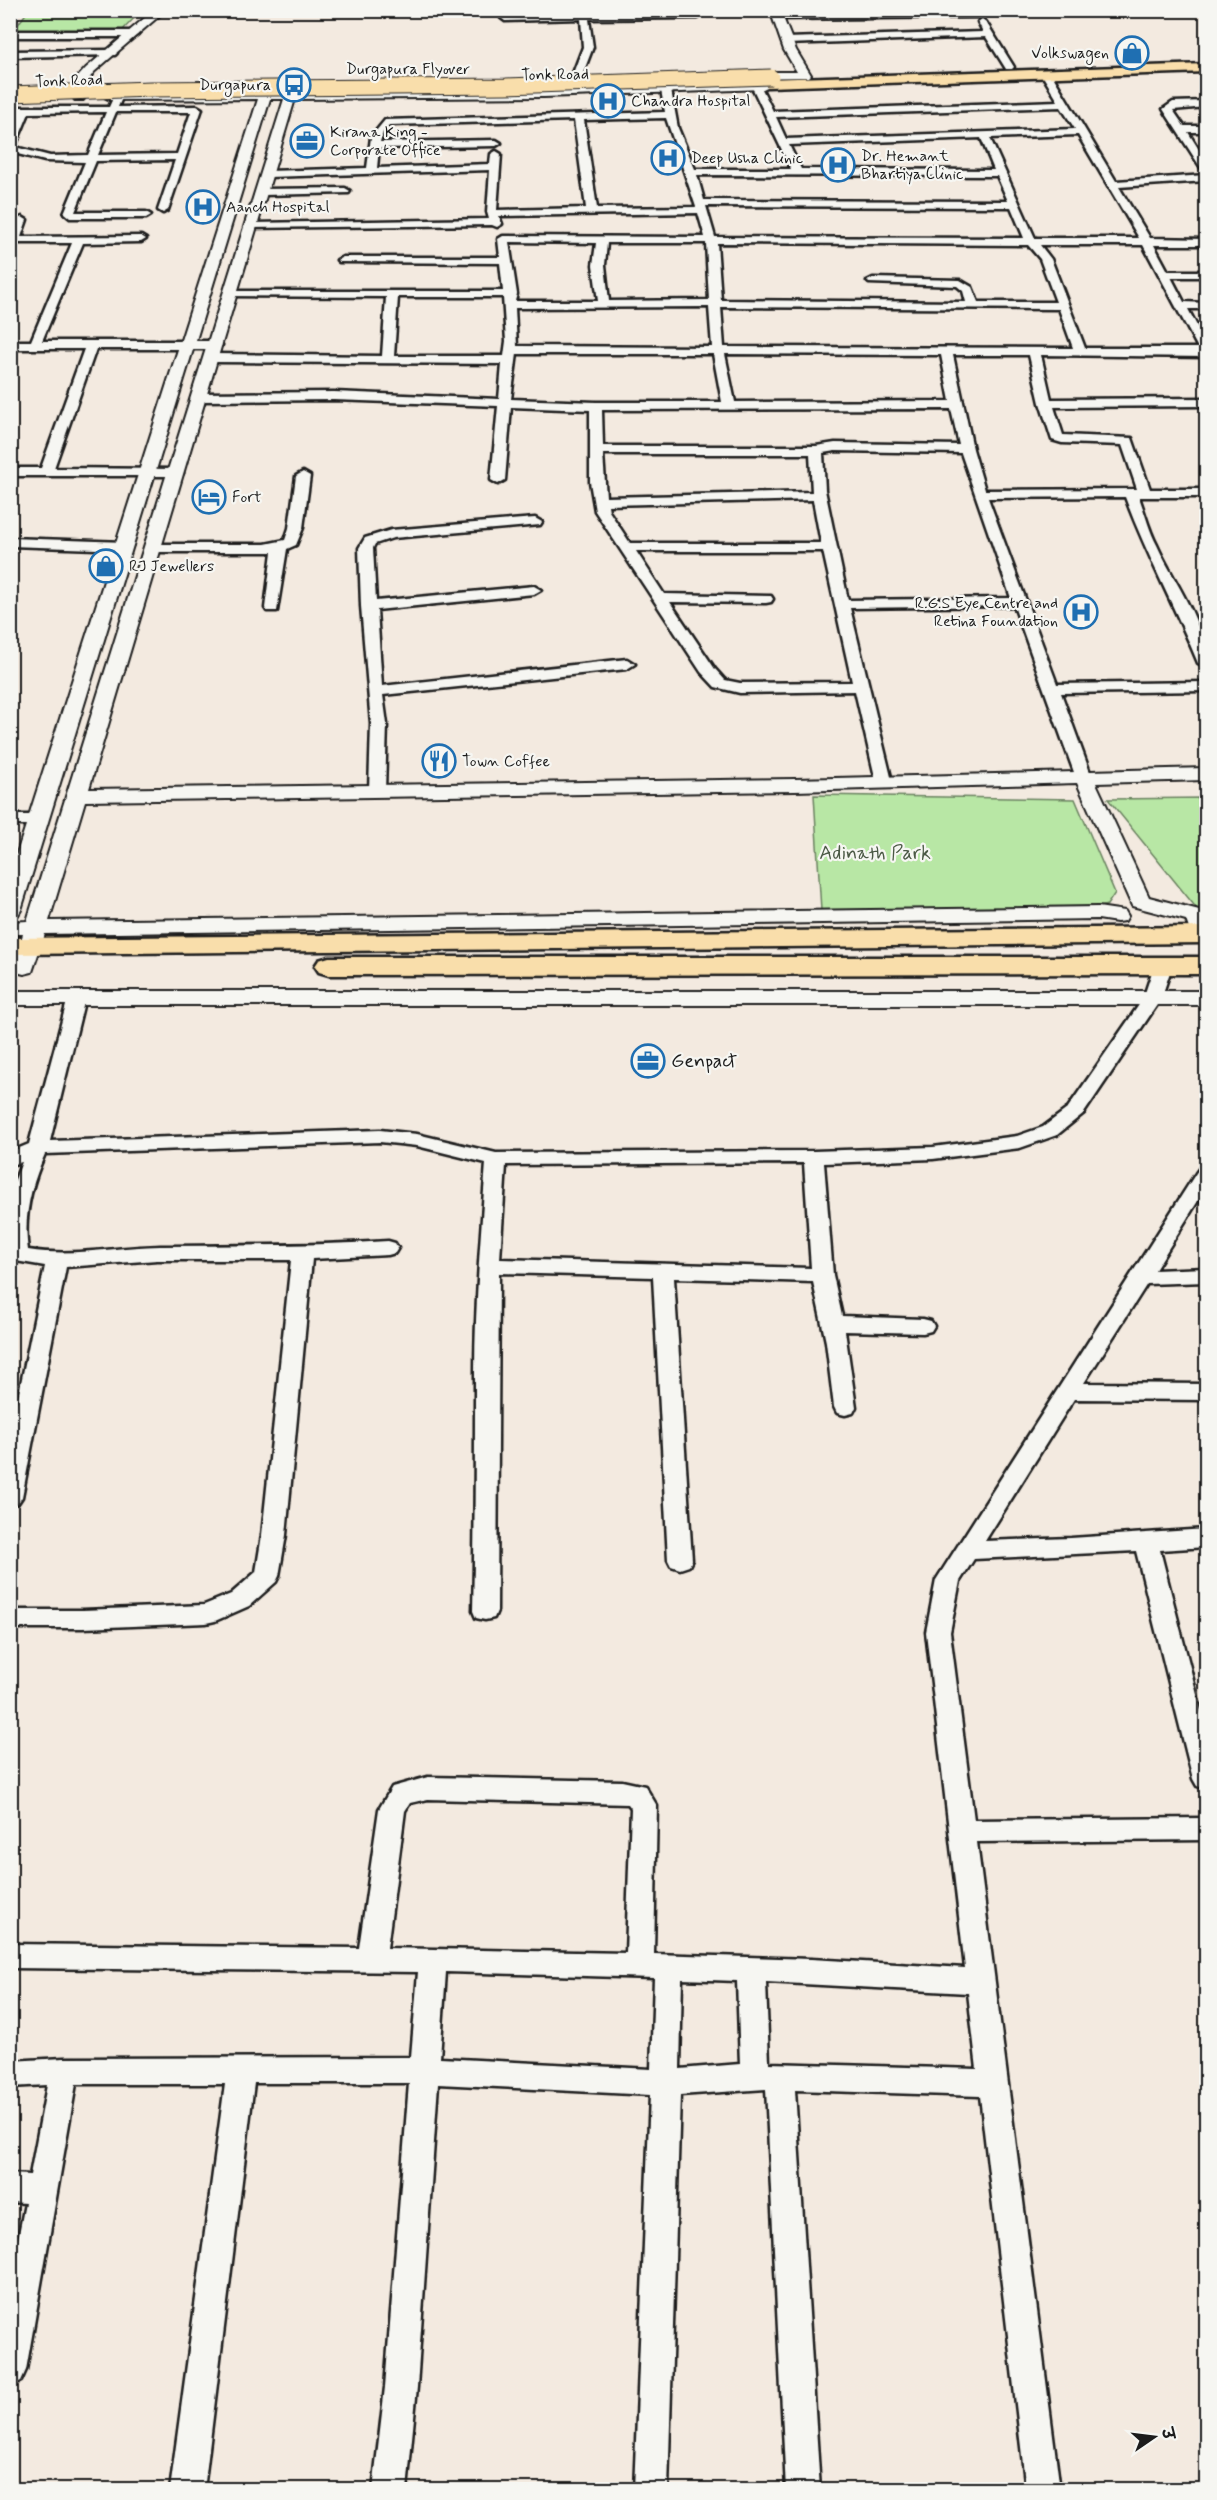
<svg xmlns="http://www.w3.org/2000/svg" width="1217" height="2500" viewBox="0 0 1217 2500" font-family="Mynerve,'Playpen Sans Deva',sans-serif">
<rect width="100%" height="100%" fill="#f3eae0"/>
<filter id="ink" filterUnits="userSpaceOnUse"><feTurbulence type="fractalNoise" baseFrequency=".0167" numOctaves="2"/><feDisplacementMap in="SourceGraphic" scale="12" xChannelSelector="R" yChannelSelector="G"/><feConvolveMatrix kernelMatrix="1 2 1 2 8 2 1 2 1" color-interpolation-filters="sRGB"/></filter>
<g filter="url(#ink)">
<g fill="#b8e7a5" stroke="#6a8260" stroke-width="1.5">
<polygon points="27,12 137,15 120,33 11,34"/>
<polygon points="814,795 1075,799 1115,893 1107,905 1096,908 821,910"/>
<polygon points="1206,798 1206,910 1198,910 1108,799"/>
</g>
<g fill="none" stroke-linecap="round" stroke-linejoin="round">
<g stroke="#1c1c1c" stroke-width="5">
<g id="minor">
<polygon points="580,10 588,10 589,14 698,12 702,15 698,18 589,19 593,47 580,81 575,84 570,81 583,47 581,19 505,21 501,18 505,15 580,14"/>
<polygon points="979,12 982,13 982,17 777,19 773,16 777,13"/>
<polygon points="982,19 986,22 1014,67 1012,69 1006,69 986,37 786,44 782,41 786,38 983,32 978,22"/>
<polygon points="10,31 134,31 138,34 134,37 10,37"/>
<polygon points="112,50 117,53 115,55 10,57 10,51"/>
<path d="M1046,70L1051,73L1116,181L1206,175V181L1119,187L1150,238L1206,239V245H1154L1168,271H1206V277H1171L1184,302L1206,303V309H1188L1206,343V357L1041,355L1051,399L1206,398V406L1054,407L1063,435L1132,438L1150,489H1206V497H1139C1145,513 1149,530 1157,545C1175,585 1206,622 1206,667L1198,663C1175,607 1146,554 1125,497L988,498L1057,684L1206,682V691L1061,693L1091,775L1089,778L1083,780L1075,775L1014,606L850,608L892,781L890,784H878L876,781L855,691L740,693L715,687L701,672L595,511L590,482V410L511,407L505,480L498,484L491,480L498,406L334,400L200,401L194,397L200,393L334,392L499,399L502,364L212,362L206,358L212,354L382,356L386,297L227,296L225,294L231,291H503L500,263L339,262L337,260L343,257H500L498,239L503,236L705,237L698,213L499,216L502,224L497,227L492,225L249,228V224L253,223L489,219L487,212L490,170L268,177L263,174L268,171L367,168L371,137L385,120L665,112L661,90L666,87L671,90L678,128L695,169H791L752,87L754,85H760L773,111L1058,101L1041,73ZM1061,107L1075,129L786,139L776,117ZM666,118L696,207L597,208L584,120ZM574,120L586,208L497,210L501,154L496,151L491,154L490,164L377,168L379,148L496,146L501,143L496,140L380,142L383,132L390,125ZM1078,135L1139,238H1035L990,138ZM981,138L994,170L801,169L789,145ZM697,175L997,176L1008,201L704,200ZM706,206L1011,207L1024,238L715,237ZM509,242L596,243L593,265L598,301H515L517,294ZM607,243H706L709,300L609,301L605,265ZM717,243L1028,245L1040,259L1056,302H978L972,287L960,280L873,278L867,281L869,283L957,286L963,291L966,302L721,300ZM1040,245H1143L1198,348H1085L1051,259ZM398,297H503L506,341L504,356H394ZM709,307L712,347L517,346L515,308ZM721,307L1059,309L1073,348L724,347ZM517,354H713L722,402H596L511,399ZM725,354L941,355L950,401L735,402ZM953,355H1029L1040,403L1052,440L1062,443L1122,445L1137,489L985,490L973,449ZM951,409L959,445L835,443L816,446H603L602,410ZM835,451L961,453L1011,598L848,600L825,490L823,453ZM603,454H810L812,492L606,497ZM813,500L821,543H630L609,511L608,505ZM636,551H823L852,682L740,683L725,680L715,669L670,602L766,603L771,602L773,599L771,596L664,594Z"/>
<path d="M117,95L122,98L118,107L197,106L202,109L168,210L163,213L158,210L175,160L96,161L75,212H146L151,215L146,218H70L64,213L85,162L45,161L10,152V134L19,113H10V107H109L114,96ZM106,112L88,155L50,156L15,147L29,113ZM116,112H191L177,154L98,155Z"/>
<polygon points="1206,101 1206,107 1173,110 1184,126 1206,126 1206,132 1188,132 1206,161 1206,171 1201,168 1163,109 1173,102"/>
<polygon points="345,188 350,191 349,193 263,195 258,192 263,189"/>
<path d="M22,217L27,220L21,237L141,236L146,239L141,242L83,243L42,341H216L222,345L216,349H96L54,468L176,469L183,473L181,476H10V468H41L84,349H10V341H31L72,243H10C10,234 13,220 22,217Z"/>
<polygon points="303,472 310,476 303,528 296,545 287,549 277,611 267,611 265,608 272,552 153,552 146,548 153,544 265,544 285,540 289,528 296,476"/>
<polygon points="535,518 542,522 540,525 393,538 375,544 373,548 376,601 534,586 541,590 534,594 377,610 382,686 627,659 635,664 627,669 383,695 387,724 385,791 383,794 371,794 369,791 371,724 361,606 359,548 365,538 391,530"/>
<polygon points="10,538 125,542 132,546 125,550 10,546"/>
<polygon points="10,815 39,815 47,820 39,825 10,825"/>
<path d="M1163,961L1169,962L1172,966L1161,999L1084,1113L1057,1135L1020,1148L933,1159L824,1163L833,1275L842,1316L923,1319L931,1321L934,1326L931,1331L923,1333L845,1331L856,1407L853,1413L845,1415L837,1413L834,1407L826,1342L813,1282L674,1278L692,1560L689,1566L680,1569L671,1566L668,1560L653,1277L499,1273L497,1611L494,1618L485,1620L476,1618L473,1611C475,1532 475,1452 475,1373C475,1303 481,1233 486,1163L417,1146L380,1142L45,1154C31,1185 23,1216 28,1250C74,1257 114,1247 160,1246C236,1245 312,1246 388,1241L395,1243L398,1248L395,1253L388,1255L312,1259L286,1535L279,1576L276,1582L249,1606L215,1621L206,1623L83,1628H10V1610H83L204,1605L231,1594L256,1572L262,1535L291,1260H157L66,1267L22,1497L18,1503L10,1505V1437L45,1266L10,1260V1192L22,1162L10,1165V1152L29,1144L69,994H83L85,998L50,1141L380,1130L417,1134L496,1153L814,1151L933,1147L1017,1136L1043,1127L1067,1109L1143,999L1154,966L1157,962ZM804,1163L811,1268L500,1259L506,1165Z"/>
<path d="M1206,1167V1188L1155,1270L1206,1268V1282L1147,1284L1084,1383L1206,1384V1400L1074,1399L985,1541L1071,1538L1206,1529V1547L1160,1550L1206,1730V1789L1197,1786L1193,1779L1136,1551L974,1559L960,1581L950,1632L974,1820L1206,1818V1840L977,1842L1060,2490H1026L980,2096L795,2090L820,2490H786L766,2089L680,2095L668,2490H634L650,2095L438,2084L417,2387L407,2490H373L385,2387L409,2083H254L204,2490H170L225,2084H76L26,2370L21,2381L10,2386V2281L25,2203L10,2202V2174L30,2175L47,2085L10,2087V2061L64,2058L411,2057L418,1972L10,1968V1944L359,1948L379,1809L392,1787L428,1777L622,1781L645,1786L657,1806L654,1954L811,1959L965,1968L926,1632L936,1580L1196,1173L1199,1169ZM428,1799L628,1804L631,1808L626,1953L387,1948L405,1811L410,1803ZM446,1972L654,1978L651,2069L440,2058ZM682,1979L737,1981L740,2064L680,2069ZM766,1982L968,1993L977,2069L769,2063Z"/>
</g>
</g>
<g stroke="#1c1c1c" stroke-width="4">
<g id="tertiary">
<polygon points="154,10 166,10 94,72 89,79 85,98 83,100 75,100 73,98 77,78 86,68"/>
<polygon points="770,10 780,10 796,50 811,75 809,77 743,78 737,75 743,72 797,72 784,50"/>
<polygon points="267,82 273,85 271,92 286,92 290,83 294,82 300,85 298,92 544,91 763,83 769,86 763,89 544,97 295,99 89,789 795,779 1075,772 1083,769 1090,771 1206,768 1206,780 1096,783 1149,897 1203,911 1206,918 1206,940 1193,940 1186,920 1132,906 1077,783 795,791 85,801 49,921 1098,907 1125,911 1128,916 1125,921 1117,922 1098,919 45,934 32,972 24,974 16,972 13,967 23,934 10,934 10,922 27,921 284,99 270,99 21,910 18,915 10,916 10,875 258,99 110,100 104,97 110,94 260,92 261,85"/>
<rect x="10" y="991" width="1196" height="14"/>
</g>
</g>
<g stroke="#1c1c1c" stroke-width="5">
<g id="primary">
<polygon points="1206,64 1206,72 768,87 761,83 768,79"/>
<polygon points="1206,927 1206,943 10,954 10,938"/>
<polygon points="329,957 1206,957 1206,974 329,975 319,972 315,966 319,960"/>
</g>
</g>
<use href="#minor" fill="#f6f6f2" fill-rule="evenodd"/>
<use href="#tertiary" fill="#f6f6f2" fill-rule="evenodd"/>
<use href="#primary" fill="#f9deab" fill-rule="evenodd"/>
<g stroke="#1c1c1c" stroke-width="17" stroke-linecap="butt">
<polyline id="primary-bridge" points="10,94 151,89 506,86 771,77"/>
</g>
<use href="#primary-bridge" stroke="#f9deab" stroke-width="15"/>
</g>
</g>
<defs>
<g id="shop-ring" transform="scale(1.725)"><circle r="9.5" fill="#f6f6f2" stroke="#1f6fb2" stroke-width="1.5"/><path d="M-5-2.5h2.3a2.7 3.5 0 0 1 5.4 0H5L5.5 6h-11ZM-1.5-2.5h3a1.5 2.3 0 0 0-3 0Z" fill="#1f6fb2"/></g>
<g id="bus-ring" transform="scale(1.725)"><circle r="9.5" fill="#f6f6f2" stroke="#1f6fb2" stroke-width="1.5"/><path d="M-5-6H5V4H4V6H2V4H-2V6H-4V4H-5ZM-3.5-4V0h7V-4ZM-3.5 1.2v1.5H-2V1.2ZM2 1.2v1.5H3.5V1.2Z" fill="#1f6fb2"/></g>
<g id="hospital-ring" transform="scale(1.725)"><circle r="9.5" fill="#f6f6f2" stroke="#1f6fb2" stroke-width="1.5"/><path d="M-5-5h3v3.5h4V-5h3V5h-3V1.5h-4V5h-3Z" fill="#1f6fb2"/></g>
<g id="office-ring" transform="scale(1.725)"><circle r="9.5" fill="#f6f6f2" stroke="#1f6fb2" stroke-width="1.5"/><path d="M-6-3h4V-5.5h4V-3h4V5H-6ZM-1-4.5V-3h2v-1.5ZM-6 0V1H6V0Z" fill="#1f6fb2"/></g>
<g id="hotel-ring" transform="scale(1.725)"><circle r="9.5" fill="#f6f6f2" stroke="#1f6fb2" stroke-width="1.5"/><path d="M-6-4.5h1.5V1H6V5H4.5V3h-9V5H-6ZM-4 0a1.8 1.8 0 1 1 3.6 0ZM.5 0V-2.5h3Q6-2.5 6 0Z" fill="#1f6fb2"/></g>
<g id="restaurant-ring" transform="scale(1.725)"><circle r="9.5" fill="#f6f6f2" stroke="#1f6fb2" stroke-width="1.5"/><path d="M-5-6h1v4h1v-4h1v4h1v-4h1v5L-1.5 .5V6h-2V.5L-5-1ZM5-6V6H3V1.5H1.5Q1.5-4 5-6Z" fill="#1f6fb2"/></g>
</defs>
<g fill-rule="evenodd">
<use href="#shop-ring" x="1132" y="53"/>
<use href="#bus-ring" x="294" y="85"/>
<use href="#hospital-ring" x="608" y="101"/>
<use href="#office-ring" x="307" y="141"/>
<use href="#hospital-ring" x="668" y="158"/>
<use href="#hospital-ring" x="838" y="165"/>
<use href="#hospital-ring" x="203" y="207"/>
<use href="#hotel-ring" x="209" y="497"/>
<use href="#shop-ring" x="106" y="566"/>
<use href="#hospital-ring" x="1081" y="612"/>
<use href="#restaurant-ring" x="439" y="761"/>
<use href="#office-ring" x="648" y="1061"/>
</g>
<g text-anchor="middle" dominant-baseline="central" stroke-width="4.5" stroke-linejoin="round" paint-order="stroke">
<g font-size="16" fill="#1c1c1c" stroke="#f6f6f2" text-anchor="start">
<text x="1109" y="53" text-anchor="end">Volkswagen</text>
<text x="271" y="85" text-anchor="end">Durgapura</text>
<text x="631" y="101">Chandra Hospital</text>
<text x="330" y="132">Kirana King -<tspan x="330" dy="18">Corporate Office</tspan></text>
<text x="861" y="156">Dr. Hemant<tspan x="861" dy="18">Bhartiya Clinic</tspan></text>
<text x="691" y="158">Deep Usha Clinic</text>
<text x="226" y="207">Aanch Hospital</text>
<text x="232" y="497">Fort</text>
<text x="129" y="566">RJ Jewellers</text>
<text x="1058" y="603" text-anchor="end">R.G.S Eye Centre and<tspan x="1058" dy="18">Retina Foundation</tspan></text>
<text x="462" y="761">Town Coffee</text>
</g>
<g font-size="16" fill="#1c1c1c" stroke="#f6f6f2">
<text x="408" y="69">Durgapura Flyover</text>
<text transform="translate(555 75) rotate(-1)">Tonk Road</text>
<text transform="translate(69 81) rotate(-2)">Tonk Road</text>
</g>
<g font-size="20" fill="#4b5945" stroke="#f6f6f2">
<text x="875" y="853">Adinath Park</text>
</g>
<g font-size="20" fill="#1c1c1c" stroke="#f6f6f2" text-anchor="start">
<text x="671" y="1061">Genpact</text>
</g>
</g>
<rect width="1217" height="2500" fill="none" stroke="#f6f6f2" stroke-width="36"/>
<rect x="18" y="18" width="1181" height="2464" fill="none" stroke="#1c1c1c" stroke-width="2" filter="url(#ink)"/>
<g transform="translate(1154 2437) rotate(76)" stroke="#f6f6f2" stroke-width="4.5" paint-order="stroke">
<path d="M0-4.5L10 22L0 15L-10 22Z" fill="#1c1c1c"/>
<text y="-9" font-size="16" font-weight="bold" text-anchor="middle" fill="#1c1c1c">उ</text>
</g>
</svg>
